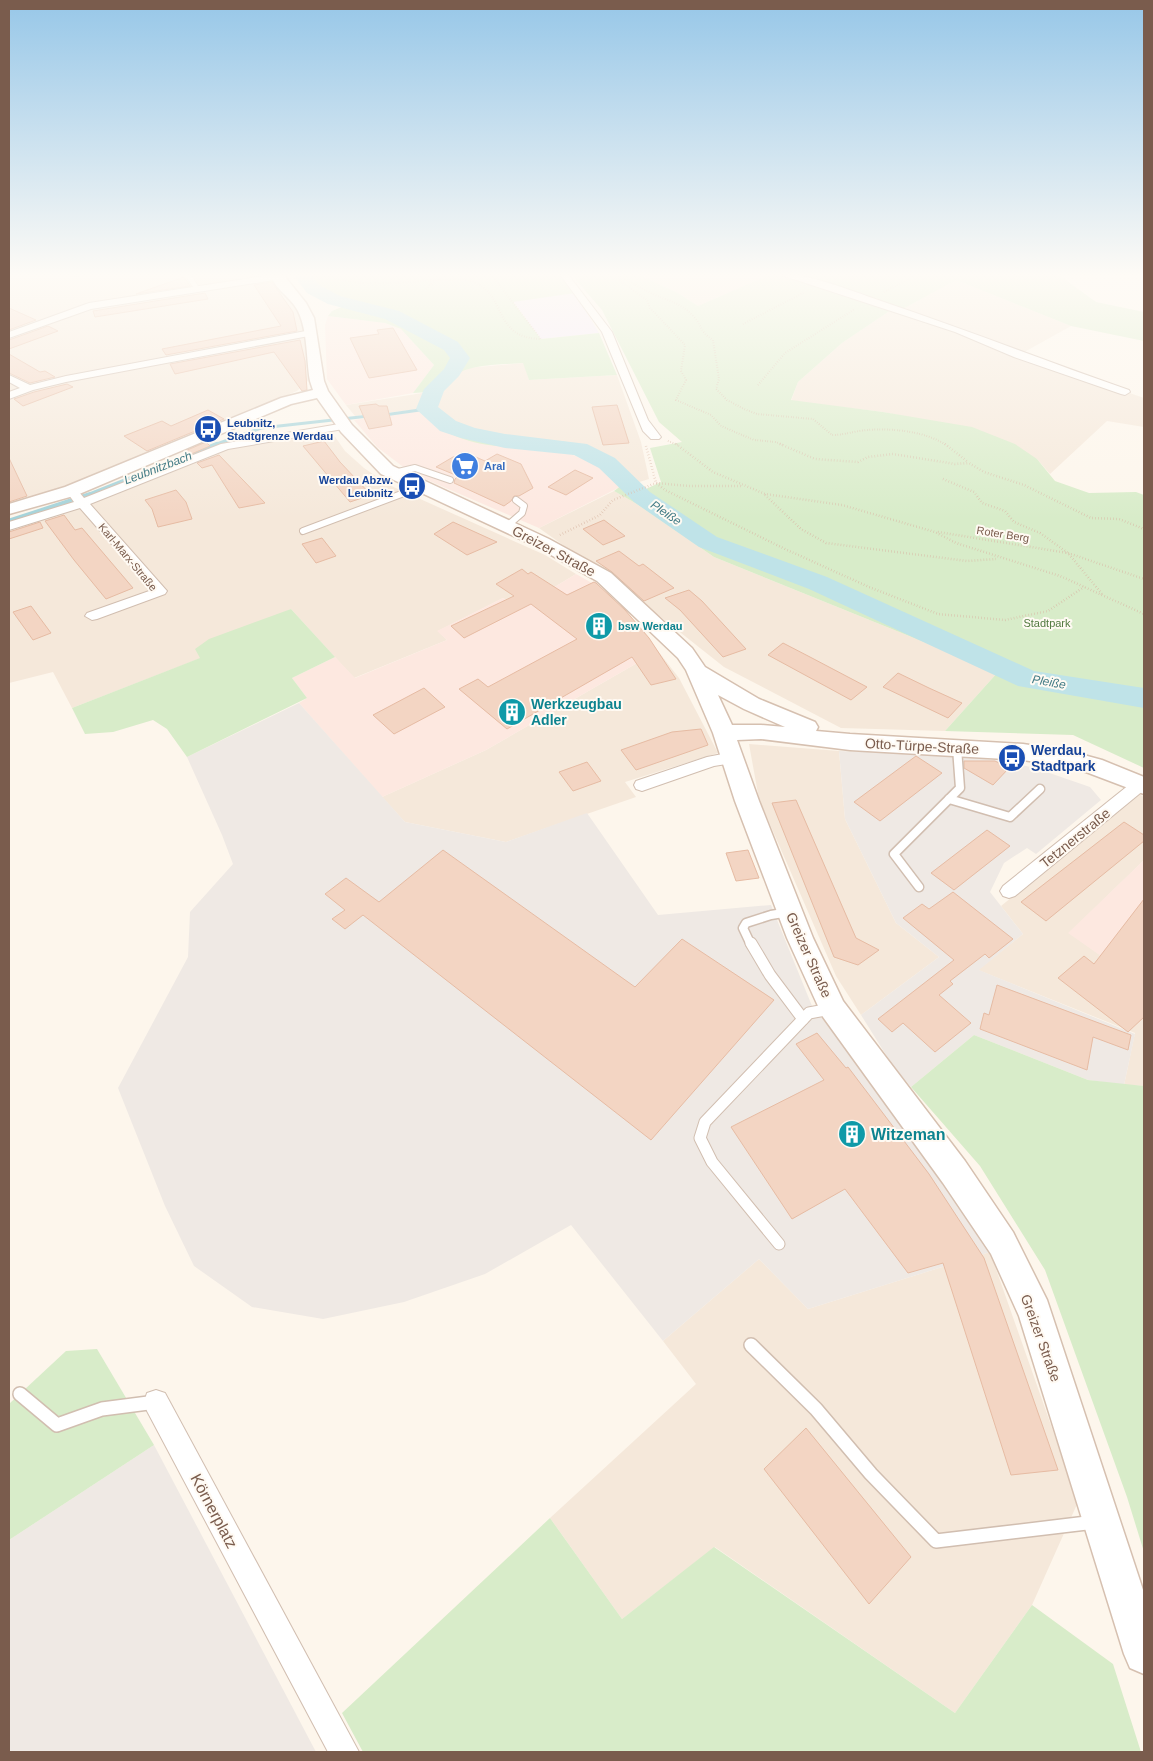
<svg xmlns="http://www.w3.org/2000/svg" width="1153" height="1761" viewBox="0 0 1153 1761" font-family="Helvetica,sans-serif">
<rect width="100%" height="100%" fill="#fdf6ec"/>
<g fill="#f5e8da">
<polygon points="9,273 271,273 273,280 295,307 301,320 312,377 297,391 80,482 9,505"/>
<polygon points="636,273 767,273 771,274 698,306 678,293"/>
<polygon points="956,280 1071,326 1019,355 1144,398 1144,427 1107,421 1050,474 1037,459 923,420 883,412 791,401 798,382 842,343 894,308 901,310"/>
<polygon points="524,363 529,380 617,375 641,442 649,479 636,483 620,467 573,443 496,436 464,429 450,421 436,410 437,395 444,384 466,368"/>
<polygon points="429,392 422,409 355,416 346,405"/>
<polygon points="331,431 345,451 364,468 389,485 545,555 576,574 520,608 503,598 438,631 447,640 354,678 291,609 201,658 72,708 53,672 9,683 9,528 73,508 227,448"/>
<polygon points="614,491 637,504 714,557 998,672 945,731 841,728 724,667 628,591 539,528"/>
<polygon points="658,651 679,678 718,753 625,782 636,797 506,842 405,822 382,797 486,750"/>
<polygon points="749,744 839,751 845,819 896,923 939,957 861,1015 836,976 759,799"/>
<polygon points="1139,794 1144,797 1144,860 1069,933 1144,986 1144,1086 1124,1085 1135,1033 978,970 1023,934 1001,906"/>
<polygon points="990,1252 1078,1502 1032,1605 955,1713 715,1547 622,1619 550,1518 696,1384 663,1341 759,1259 808,1309"/>
</g>
<g fill="#fde8e0">
<polygon points="328,316 385,323 401,329 434,365 413,393 346,405 327,379 325,325"/>
<polygon points="421,411 440,429 533,449 568,453 588,461 606,470 622,486 539,528 425,479 402,466 377,447 354,420"/>
<polygon points="576,574 592,583 627,614 658,651 486,750 382,797 299,703 307,698 292,678 335,657 355,678 447,640 437,631 503,598 520,608"/>
<polygon points="1144,860 1144,986 1068,933"/>
</g>
<g fill="#efe9e4">
<polygon points="299,703 405,822 506,842 587,813 658,915 771,905 812,1006 931,1154 990,1252 808,1309 759,1259 663,1341 571,1225 485,1274 404,1302 323,1319 252,1307 194,1266 165,1206 118,1088 188,957 190,912 233,864 222,835 187,757"/>
<polygon points="839,751 947,755 1003,761 1035,768 1090,787 1101,800 1036,854 1027,848 1004,863 990,892 1023,934 979,970 1135,1034 1124,1085 1088,1080 974,1035 911,1087 893,1066 861,1015 939,957 896,923 845,819"/>
<polygon points="154,1445 316,1752 9,1752 9,1540"/>
</g>
<polygon fill="#f3e8fa" points="575,293 599,333 541,339 513,301"/>
<g fill="#d8ecc9">
<path d="M340,273H563L575,293L513,302L541,339L599,333L617,375L529,380L523,363C487,366 439,362 436,410C466,436 503,437 541,441C552,442 565,440 575,444C591,449 607,457 620,467C629,474 635,483 646,489L661,482L650,448L682,442L659,422L602,310L570,273H636L678,293L698,306L773,273H1056L1096,302L1144,312V341L1071,326L956,280L901,310L894,308L842,343L798,382L791,400L883,412L972,427L1015,444L1037,459L1055,481L1089,493L1136,492L1144,495V768L1073,735L945,731L998,672L714,557L637,504L614,491L622,485C606,470 589,457 567,453C513,441 465,458 421,411L429,392L413,393L434,365L401,329L385,323L328,316L332,311L349,304C330,299 316,293 304,277Z"/>
<polygon points="291,609 335,657 292,678 307,698 187,757 167,729 153,720 113,732 85,734 72,708 200,658 195,649 209,639"/>
<polygon points="974,1035 1088,1080 1144,1086 1144,1552 1127,1497 1045,1270 980,1166 911,1087"/>
<polygon points="97,1349 154,1445 9,1540 9,1404 66,1351"/>
<polygon points="550,1518 622,1619 714,1547 955,1713 1032,1605 1113,1664 1141,1752 363,1752 342,1713"/>
</g>
<g fill="none" stroke-linecap="round" stroke-linejoin="round">
<g stroke="#a5d3da" stroke-width="3">
<polyline points="384,415 427,409"/>
<polyline points="214,445 261,428 369,416"/>
</g>
<polyline stroke="#a5d3da" stroke-width="4.5" points="9,521 91,494 217,444"/>
<polygon fill="#bfe3e8" fill-rule="evenodd" points="292,273 310,273 319,285 340,296 399,311 458,342 470,358 459,376 444,391 438,407 456,421 475,428 505,434 587,444 615,458 650,492 717,537 827,577 1034,671 1144,688 1144,708 1018,686 809,589 699,547 634,502 599,468 574,455 505,448 461,438 440,431 416,409 424,389 444,369 450,358 444,350 385,319 328,304 307,293"/>
</g>
<g fill="#f3d5c3" stroke="#e6bba3">
<polygon points="184,277 190,286 136,294"/>
<polygon points="272,282 293,312 297,331 166,355 162,349 281,326 254,285"/>
<polygon points="205,293 208,299 95,317 93,311"/>
<polygon points="9,308 36,320 9,330"/>
<polygon points="48,326 58,331 9,349 9,340"/>
<polygon points="393,328 417,370 369,378 350,338 379,334 377,330"/>
<polygon points="300,340 305,361 307,390 302,391 274,352 175,374 170,364"/>
<polygon points="9,354 40,372 45,371 55,377 30,383 9,373"/>
<polygon points="67,384 73,387 23,406 14,399 34,392"/>
<polygon points="376,404 379,406 387,406 392,425 369,429 359,406"/>
<polygon points="617,405 629,443 603,445 592,407"/>
<polygon points="208,410 224,419 147,451 124,436 162,421 171,426"/>
<polygon points="324,441 340,462 371,495 350,502 303,446"/>
<polygon points="206,442 210,446 189,455 185,451"/>
<polygon points="497,454 521,464 533,488 519,496 514,496 511,501 504,506 454,483 455,479 458,476 436,467 453,457 471,455 485,461"/>
<polygon points="219,455 265,503 239,508 212,465 202,468 197,463"/>
<polygon points="9,458 27,496 9,502"/>
<polygon points="575,470 593,478 566,495 548,487"/>
<polygon points="176,490 186,502 192,519 158,527 152,509 145,500"/>
<polygon points="64,515 75,530 82,528 133,588 106,599 74,560 45,521"/>
<polygon points="604,520 625,536 603,545 583,529"/>
<polygon points="40,522 43,528 9,539 9,532"/>
<polygon points="453,522 497,542 467,555 434,534"/>
<polygon points="322,538 336,556 316,563 302,544"/>
<polygon points="619,551 639,566 643,564 674,588 644,601 612,572 596,561"/>
<polygon points="522,569 528,574 531,572 567,595 594,582 596,583 625,610 649,638 676,679 651,685 632,657 507,729 459,689 478,679 488,687 577,639 531,604 464,638 451,626 514,596 496,584"/>
<polygon points="689,590 702,601 746,649 723,657 680,610 665,598"/>
<polygon points="31,606 51,633 33,640 13,612"/>
<polygon points="783,643 810,657 867,687 851,700 768,655"/>
<polygon points="898,673 929,688 962,703 948,718 883,687"/>
<polygon points="424,688 445,707 394,734 373,715"/>
<polygon points="701,729 708,745 636,770 621,750 672,732"/>
<polygon points="916,756 942,773 880,821 854,802"/>
<polygon points="964,761 995,761 1009,768 993,785 964,768"/>
<polygon points="587,762 601,781 573,791 559,772"/>
<polygon points="796,800 856,938 879,950 858,965 834,957 772,803"/>
<polygon points="1124,822 1144,835 1144,841 1046,921 1021,902"/>
<polygon points="987,830 1010,846 954,890 931,873"/>
<polygon points="443,850 635,987 682,939 774,1000 651,1140 363,915 345,929 332,919 345,910 325,894 346,878 379,902"/>
<polygon points="748,850 759,878 736,881 726,853"/>
<polygon points="953,892 1013,939 989,958 985,954 950,981 953,984 939,995 971,1023 935,1052 903,1023 892,1032 878,1019 954,960 903,918 922,904 929,909"/>
<polygon points="1144,899 1144,1017 1128,1032 1058,978 1084,956 1094,964"/>
<polygon points="997,985 1131,1035 1128,1050 1093,1037 1087,1070 980,1029 984,1013 989,1015"/>
<polygon points="817,1033 846,1068 848,1067 929,1174 984,1258 1058,1470 1011,1475 943,1263 908,1273 845,1189 792,1219 731,1127 824,1080 796,1044"/>
<polygon points="806,1428 911,1557 869,1604 764,1469"/>
</g>
<g fill="none" stroke-linecap="round" stroke-linejoin="round">
<g stroke="#d1beb0" stroke-width="6">
<g id="lane-far4">
<polyline points="187,273 197,289"/>
<polyline points="74,274 79,273"/>
</g>
</g>
<g stroke="#d1beb0" stroke-width="8">
<g id="lane-far3">
<polyline points="394,473 415,468 450,480"/>
<polyline points="507,526 522,513 524,506 516,500"/>
<polyline points="303,531 420,487"/>
</g>
</g>
<g stroke="#d1beb0" stroke-width="11">
<g id="lane-far2">
<polyline points="949,799 1010,817 1040,789"/>
<polyline points="919,887 894,854 960,788 957,748"/>
<polyline points="751,945 743,928 746,923 771,915 789,912"/>
</g>
</g>
<g stroke="#d1beb0" stroke-width="13">
<g id="lane-far1">
<polyline points="751,943 770,975 803,1019"/>
<polyline points="779,1244 712,1162 700,1138 705,1122 809,1013 831,1009"/>
</g>
</g>
<g stroke="#d1beb0" stroke-width="16">
<g id="lane">
<polyline points="751,1345 816,1409 871,1474 936,1541 1095,1522"/>
<polyline points="20,1394 57,1425 102,1409 156,1402"/>
</g>
</g>
<g stroke="#d1beb0" stroke-width="2">
<g id="street">
<polygon points="559,273 567,273 612,332 648,420 661,437 659,439 651,439 643,431 602,332"/>
<path d="M775,273C808,273 849,290 881,301C964,329 1046,361 1129,390L1130,392L1125,395L1121,394L1014,357L955,332Z"/>
<polygon points="277,274 281,277 280,279 91,309 9,338 9,332 89,303"/>
<polygon points="311,330 314,331 314,335 66,382 33,390 9,399 9,392 20,388 9,382 9,375 30,385 66,376"/>
<polygon points="345,423 350,426 349,428 228,449 90,504 167,591 165,594 97,619 92,620 85,616 87,613 152,590 80,508 9,530 9,522 74,502 69,495 71,492 79,492 84,498 221,444"/>
<polygon points="733,752 739,754 741,758 739,762 714,766 642,791 636,789 634,785 636,781 707,757"/>
<polygon points="1141,778 1144,779 1144,790 1015,896 1009,898 1003,896 1000,891 1003,886 1135,780"/>
<polygon points="156,1390 165,1393 359,1752 328,1752 147,1411 144,1402 147,1393"/>
</g>
</g>
<g stroke="#d6c0b0" stroke-width="3">
<path id="secondary" d="M270,273H282L306,303L314,318L324,381L328,391L352,425L393,466L549,539L611,573L692,648L705,667L759,699L815,722L818,727L816,731L850,734L1023,744L1069,751L1102,760L1144,777V794L1086,772L1069,767L1023,760L850,750L761,739L737,740L759,801L813,938L843,1001L965,1161L1013,1232L1047,1300L1144,1593V1674L1130,1668L1124,1654L1019,1316L991,1254L943,1183L823,1017L787,938L735,801L713,733L686,670L678,658L597,581L537,547L381,474L341,432L317,398L291,404L77,495L9,514V504L65,487L281,398L313,390L310,381C306,358 308,332 298,311C291,297 273,288 270,273ZM718,695L744,709L785,727L761,725H732Z"/>
</g>
<g stroke="#d9b8a5" stroke-width="2" stroke-dasharray="0.5 2" stroke-linecap="butt">
<path d="M322,273C350,290 409,281 442,280C453,280 466,278 476,283C507,297 493,338 541,339"/>
<polyline points="490,273 541,339"/>
<path d="M611,273C626,278 638,287 653,294C668,301 682,303 694,317C703,327 699,331 713,340L719,379L716,389L727,400L744,409L757,414L813,419L832,435C844,435 855,431 867,430C891,428 925,431 946,445"/>
<polyline points="617,273 619,280 647,300 650,308 685,345 681,371 686,380 676,400 711,415 721,426 754,440 776,442 783,445"/>
<polyline points="294,275 308,273"/>
<polyline points="848,279 860,273"/>
<polyline points="426,289 438,278 453,273"/>
<polyline points="884,292 918,274"/>
<polyline points="743,324 805,292"/>
<polyline points="758,385 785,353 855,309"/>
<polyline points="668,441 678,445"/>
</g>
<g stroke="#d9b8a5" stroke-width="2.5" stroke-dasharray="0.5 2.5" stroke-linecap="butt">
<polyline points="676,444 713,472 765,494 842,505 935,532 956,543 1060,576 1144,614"/>
<polyline points="780,444 815,459 858,462 868,457 893,454 955,464 969,463 984,472 1024,485 1091,518 1119,519 1144,529"/>
<polyline points="945,444 968,462"/>
<polyline points="646,446 656,483 665,490 785,549 869,587 938,614 1005,620 1048,611 1084,587"/>
<polyline points="943,479 974,492 982,503 1005,511 1014,522 1040,533 1068,553 1102,594"/>
<polyline points="765,495 801,529 826,543 967,561 996,559"/>
<polyline points="938,532 1068,553 1144,579"/>
<polyline points="560,535 600,515 613,500 656,483 689,486 741,486"/>
</g>
<use href="#lane-far4" stroke="#fff" stroke-width="5"/>
<use href="#lane-far3" stroke="#fff" stroke-width="6"/>
<use href="#lane-far2" stroke="#fff" stroke-width="8"/>
<use href="#lane-far1" stroke="#fff" stroke-width="11"/>
<use href="#lane" stroke="#fff" stroke-width="13"/>
<use href="#street" fill="#fff" fill-rule="evenodd"/>
<use href="#secondary" fill="#fff" fill-rule="evenodd"/>
</g>
<linearGradient id="sky" x2="0" y2="1"><stop stop-color="#97c7e8"/><stop offset="0.53" stop-color="#fefbf6"/><stop offset="1" stop-color="#fefbf6" stop-opacity="0"/></linearGradient>
<rect width="1153" height="519" fill="url(#sky)"/>
<defs>
<g id="bus-disc" transform="scale(1.4375)"><circle r="9.5" fill="#1a4fb4" stroke="#fffaf3"/><path d="M-5-6H5V4H4V6H2V4H-2V6H-4V4H-5ZM-3.5-4V0h7V-4ZM-3.5 1.2v1.5H-2V1.2ZM2 1.2v1.5H3.5V1.2Z" fill="#fff"/></g>
<g id="supermarket-disc" transform="scale(1.4375)"><circle r="9.5" fill="#3f7fe0" stroke="#fffaf3"/><path d="M-6-5.5h2.5l.6 2H6L4.5 2H-2.5L-4.4-4H-6ZM-1.5 3.2a1.3 1.3 0 1 0 .1 0ZM3 3.2a1.3 1.3 0 1 0 .1 0Z" fill="#fff"/></g>
<g id="building-disc" transform="scale(1.4375)"><circle r="9.5" fill="#0f9aa8" stroke="#fffaf3"/><path d="M-4-6H4V6H1V3H-1V6H-4ZM-2.5-4.3h1.7v1.8h-1.7ZM.8-4.3h1.7v1.8H.8ZM-2.5-1h1.7V.8h-1.7ZM.8-1h1.7V.8H.8Z" fill="#fff"/></g>
</defs>
<g fill-rule="evenodd">
<use href="#bus-disc" x="208" y="429"/>
<use href="#supermarket-disc" x="465" y="466"/>
<use href="#bus-disc" x="412" y="486"/>
<use href="#building-disc" x="599" y="626"/>
<use href="#building-disc" x="512" y="712"/>
<use href="#bus-disc" x="1012" y="758"/>
<use href="#building-disc" x="852" y="1134"/>
</g>
<g text-anchor="middle" dominant-baseline="central" stroke-width="4" stroke-linejoin="round" paint-order="stroke">
<g font-size="11" font-weight="bold" fill="#164399" stroke="#fffaf3" text-anchor="start">
<text x="227" y="423">Leubnitz,<tspan x="227" dy="13">Stadtgrenze Werdau</tspan></text>
<text x="393" y="480" text-anchor="end">Werdau Abzw.<tspan x="393" dy="13">Leubnitz</tspan></text>
</g>
<g font-size="11" font-weight="bold" fill="#366cbe" stroke="#fffaf3" text-anchor="start">
<text x="484" y="466">Aral</text>
</g>
<g font-size="11" fill="#7a5c4d" stroke="#fffaf3">
<text transform="translate(1003 534) rotate(9)">Roter Berg</text>
<text transform="translate(128 557) rotate(50)">Karl-Marx-Straße</text>
</g>
<g font-size="11" fill="#537a41" stroke="#fffaf3">
<text x="1047" y="623">Stadtpark</text>
</g>
<g font-size="11" font-weight="bold" fill="#0d838f" stroke="#fffaf3" text-anchor="start">
<text x="618" y="626">bsw Werdau</text>
</g>
<g font-size="12" font-style="italic" fill="#437c86" stroke="#fffaf3">
<text transform="translate(158 468) rotate(-21)">Leubnitzbach</text>
<text transform="translate(666 513) rotate(34)">Pleiße</text>
<text transform="translate(1049 682) rotate(10)">Pleiße</text>
</g>
<g font-size="14" fill="#7a5c4d" stroke="#fffaf3">
<text transform="translate(554 551) rotate(28)">Greizer Straße</text>
<text transform="translate(922 746) rotate(3)">Otto-Türpe-Straße</text>
<text transform="translate(1075 838) rotate(-39)">Tetznerstraße</text>
<text transform="translate(809 955) rotate(66)">Greizer Straße</text>
<text transform="translate(1041 1338) rotate(70)">Greizer Straße</text>
</g>
<g font-size="14" font-weight="bold" fill="#0d838f" stroke="#fffaf3" text-anchor="start">
<text x="531" y="704">Werkzeugbau<tspan x="531" dy="16">Adler</tspan></text>
</g>
<g font-size="14" font-weight="bold" fill="#164399" stroke="#fffaf3" text-anchor="start">
<text x="1031" y="750">Werdau,<tspan x="1031" dy="16">Stadtpark</tspan></text>
</g>
<g font-size="16" font-weight="bold" fill="#0d838f" stroke="#fffaf3" text-anchor="start">
<text x="871" y="1134">Witzeman</text>
</g>
<g font-size="16" fill="#7a5c4d" stroke="#fffaf3">
<text transform="translate(214 1511) rotate(62)">Körnerplatz</text>
</g>
</g>
<rect width="1153" height="1761" fill="none" stroke="#7a5c4d" stroke-width="20"/>
</svg>
